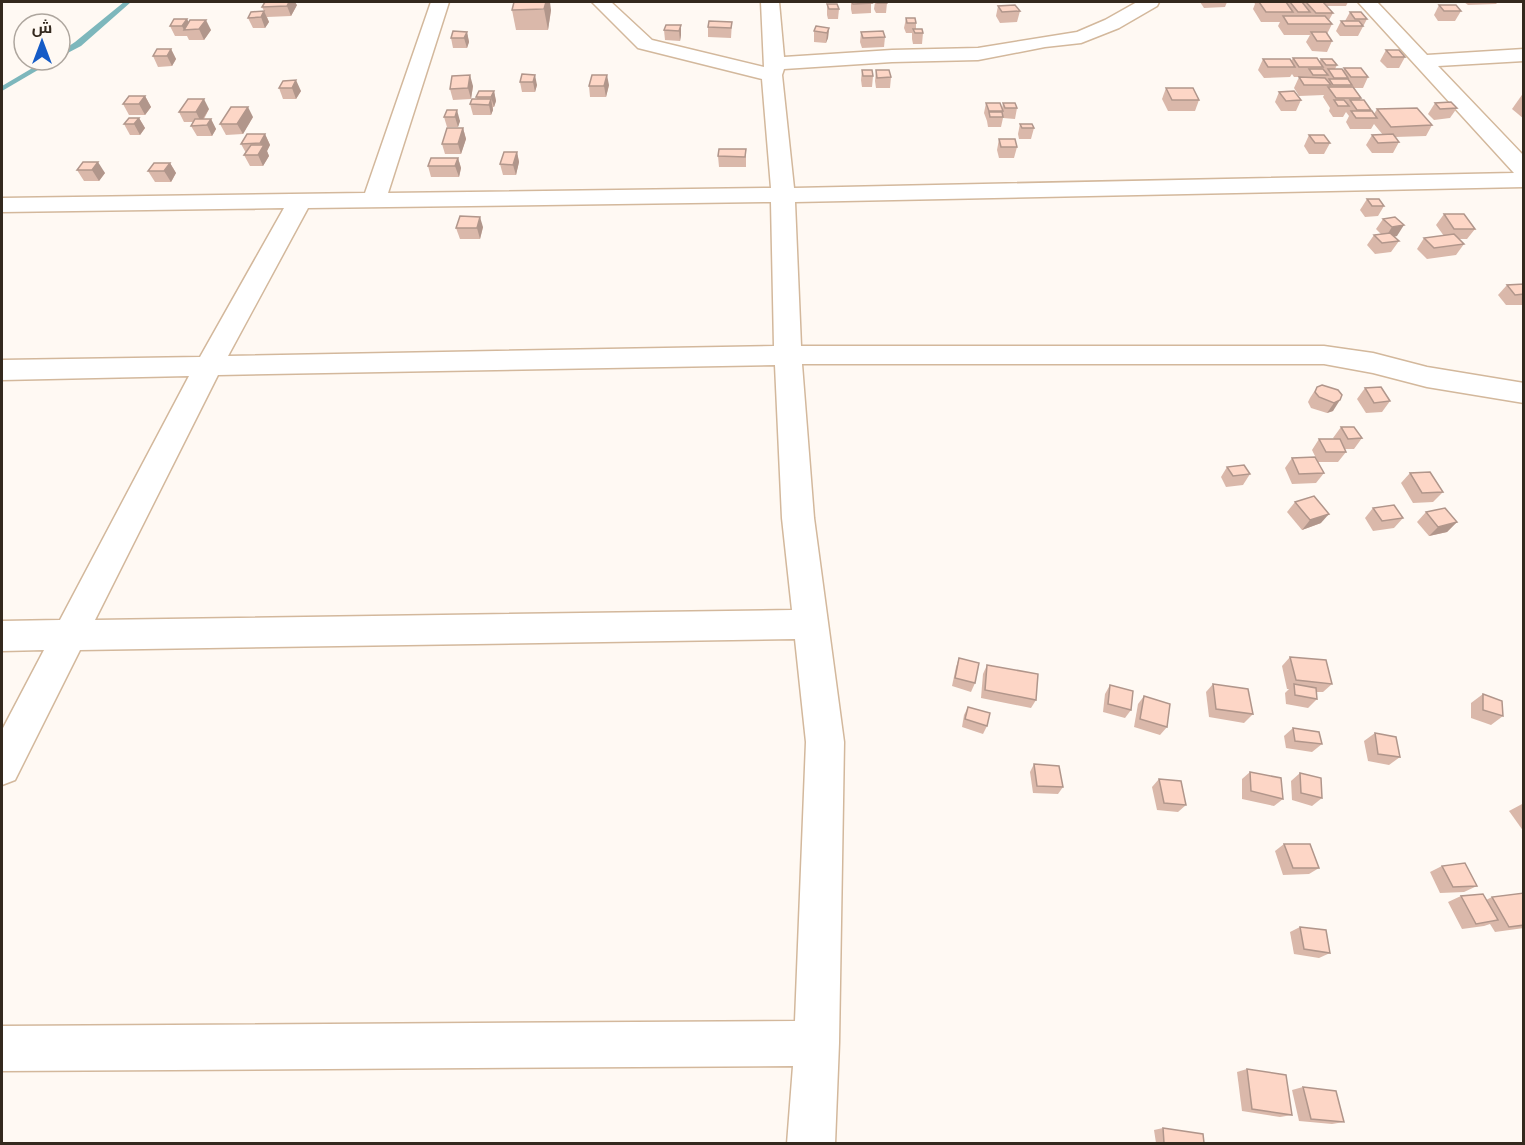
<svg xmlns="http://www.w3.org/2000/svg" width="1525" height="1145" viewBox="0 0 1525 1145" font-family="Arial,Cairo,sans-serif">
<rect width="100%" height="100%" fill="#fff9f3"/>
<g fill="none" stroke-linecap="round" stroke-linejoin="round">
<g fill="#7db7bc" fill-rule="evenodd">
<polygon points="124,2 131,2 81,46 60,57 60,52 75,42"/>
<polygon points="46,60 55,60 2,91 2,86"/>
</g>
<g stroke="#d3b89c" stroke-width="3">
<path id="minor" d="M431,2H449L388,193L771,188L762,79L638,48L592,2H611L652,40L764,67L761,2H779L784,57L892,50L978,48L1077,32L1105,20L1137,2H1159L1157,6L1119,28L1081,43L1045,47L978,60L892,62L784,69L782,75L794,188L1514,173L1358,2H1377L1427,55L1524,49V61L1438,66L1524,156V187L795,202L801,346H1324L1373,353L1427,367L1524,383V403L1427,387L1373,373L1324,364H802L814,518L844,742L839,1043L835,1144H787L793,1066L2,1071V1026L795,1021L806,742L795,639L80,650L15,780L2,785V730L44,650L2,651V621L60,620L189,376L2,380V360L200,357L284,208L2,212V198L365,193ZM771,202L774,346L228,356L308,208ZM775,365L782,518L792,610L95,620L218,375Z"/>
</g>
<use href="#minor" fill="#fff" fill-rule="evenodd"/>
</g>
<g fill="#dab8aa">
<polygon points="851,2 871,2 871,13 852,14 851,9"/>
<polygon points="875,2 907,2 887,3 886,13 876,13 874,9"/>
<polygon points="1200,2 1227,2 1225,7 1204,8"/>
<polygon points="1254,2 1302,2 1303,3 1304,2 1348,2 1346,6 1326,6 1333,13 1329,20 1332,24 1327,34 1332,41 1327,52 1312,51 1306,42 1310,35 1284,35 1278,26 1280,22 1261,22 1253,9 1255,4"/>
<polygon points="1464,2 1498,2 1496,4 1468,5"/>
<polygon points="827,4 839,9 838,19 828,19 827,15"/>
<polygon points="297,5 291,16 267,17 269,22 265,28 253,28 248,18 264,11 262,7"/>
<polygon points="1439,5 1461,11 1455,21 1438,21 1434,15"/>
<polygon points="998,6 1020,11 1017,22 1000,23 996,16"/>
<polygon points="512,10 551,10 548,30 516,30"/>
<polygon points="1350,12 1367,19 1358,36 1340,36 1336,31 1341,21 1345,21"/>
<polygon points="906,18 916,23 916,29 923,33 922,44 913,44 912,39 912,33 906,33 904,28"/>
<polygon points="187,19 189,23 211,30 204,40 189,40 187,36 175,36 170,26"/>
<polygon points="732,22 731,38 708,37 708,27"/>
<polygon points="681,25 681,35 680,41 665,40 664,30"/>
<polygon points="829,28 828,38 826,43 814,42 814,31"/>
<polygon points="467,32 469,42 467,48 453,48 451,38"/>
<polygon points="861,32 885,37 884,47 862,48 860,42"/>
<polygon points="171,49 176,59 172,66 158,67 153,56"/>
<polygon points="1386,50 1405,57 1399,68 1387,68 1380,61"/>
<polygon points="1293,58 1319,62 1321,59 1337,65 1335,69 1343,71 1344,68 1368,77 1363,88 1354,88 1361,98 1360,100 1371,110 1370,111 1374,114 1377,109 1432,125 1426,136 1395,137 1399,142 1393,153 1372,153 1366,145 1372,135 1383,135 1374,124 1371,129 1350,129 1346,122 1349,116 1346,112 1343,117 1333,117 1329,111 1330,108 1323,97 1324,95 1299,96 1294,88 1299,77 1305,77 1294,77 1292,74 1290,77 1264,78 1258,70 1263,59 1291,61"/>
<polygon points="862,70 873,76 872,87 862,87 861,80"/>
<polygon points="876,70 891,77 890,88 876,88 875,81"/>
<polygon points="522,74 537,85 535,92 522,92 520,82"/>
<polygon points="283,81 301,91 296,99 283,99 279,88"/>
<polygon points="609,85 606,97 590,97 589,86"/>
<polygon points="473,86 471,99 453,100 450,89"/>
<polygon points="1166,88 1199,100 1195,111 1168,111 1162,99"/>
<polygon points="494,91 496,101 494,107 493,107 493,110 491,115 473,115 470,104 477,99 476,97"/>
<polygon points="1279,92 1301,100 1296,111 1281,111 1275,102"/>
<polygon points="1524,92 1524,119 1512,109"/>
<polygon points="145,96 151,107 145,115 129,115 123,104"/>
<polygon points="986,103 1002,109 1003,103 1017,108 1015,119 1003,118 1001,127 988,127 987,121 984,113"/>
<polygon points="1435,103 1457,108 1450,118 1434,120 1428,114"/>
<polygon points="209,109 204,119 211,119 216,129 212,136 197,136 191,126 193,122 184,122 179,112"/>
<polygon points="447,110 460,121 458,127 447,127 444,117"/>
<polygon points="253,117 243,134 226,135 220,124"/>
<polygon points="139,118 145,128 140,135 130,135 124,124"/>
<polygon points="1020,124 1034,128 1031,139 1019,139 1018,134"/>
<polygon points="463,128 466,139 461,154 445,154 442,144"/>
<polygon points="265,134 270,145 267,151 269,156 263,166 250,166 244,155 246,153 241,144"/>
<polygon points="1309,135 1330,143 1324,154 1309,154 1304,146"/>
<polygon points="999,139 1017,147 1014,158 999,158 997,150"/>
<polygon points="746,149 746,167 719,167 718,156"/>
<polygon points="517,152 519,162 516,175 503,175 500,164"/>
<polygon points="458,158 461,168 459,177 431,177 428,166"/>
<polygon points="83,162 105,173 99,181 84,181 77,170"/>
<polygon points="170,163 176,173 171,182 155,182 148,171"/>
<polygon points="1367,199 1384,206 1378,216 1365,217 1360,210"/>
<polygon points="1444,214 1475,229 1467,239 1459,239 1464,244 1456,255 1427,259 1417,249 1424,238 1444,236 1436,225"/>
<polygon points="1395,217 1397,236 1394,237 1399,241 1391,252 1375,254 1367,245 1374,235 1381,234 1376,229 1383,219"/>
<polygon points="483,227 480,239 460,239 456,228"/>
<polygon points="1524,284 1524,305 1506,305 1498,295 1507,285"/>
<polygon points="1317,387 1338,390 1333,411 1327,413 1311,408 1308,402 1310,398"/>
<polygon points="1365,388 1390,401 1382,412 1366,413 1357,399"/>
<polygon points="1341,427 1362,438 1354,449 1345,449 1346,452 1338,462 1318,462 1312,450 1319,439 1334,439 1333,438"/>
<polygon points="1292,458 1324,473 1316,483 1292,484 1285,468"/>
<polygon points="1227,467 1250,474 1243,485 1226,487 1221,477"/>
<polygon points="1410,473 1443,492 1433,502 1413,503 1401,483"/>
<polygon points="1295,502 1321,523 1302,530 1287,512"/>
<polygon points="1373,508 1403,518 1394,528 1373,531 1365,518"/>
<polygon points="1426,512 1457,522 1447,532 1429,536 1417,522"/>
<polygon points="1290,657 1332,684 1323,692 1316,692 1317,699 1308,708 1286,704 1285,693 1289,689 1287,689 1282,666"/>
<polygon points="959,658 975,683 971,692 952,686 956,667"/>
<polygon points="987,665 1036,700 1031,708 981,698 983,674"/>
<polygon points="1213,684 1253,714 1244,723 1209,717 1206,692"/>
<polygon points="1110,685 1131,710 1125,718 1103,712 1105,694"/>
<polygon points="1483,694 1503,716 1491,725 1471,718 1471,703"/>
<polygon points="1144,696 1167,727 1160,735 1134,727 1138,704"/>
<polygon points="968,707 987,726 983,734 962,727 964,715"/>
<polygon points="1293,728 1322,744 1312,752 1286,748 1284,736"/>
<polygon points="1375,733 1400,757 1389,765 1368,761 1364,741"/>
<polygon points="1034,764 1063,787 1058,794 1033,793 1030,772"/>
<polygon points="1250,772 1283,799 1274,806 1242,799 1242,779"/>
<polygon points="1300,773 1322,798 1312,806 1292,800 1291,781"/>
<polygon points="1159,779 1186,805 1178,812 1157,810 1152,787"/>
<polygon points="1524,803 1524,832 1509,811"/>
<polygon points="1284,844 1319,868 1309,874 1283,875 1275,851"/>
<polygon points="1442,866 1477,886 1464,892 1440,893 1430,872"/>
<polygon points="1524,893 1524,928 1495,932 1490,924 1484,926 1462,929 1448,902 1461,896 1486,900 1492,897"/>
<polygon points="1300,927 1330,953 1319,958 1294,954 1290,932"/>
<polygon points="1247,1069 1292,1115 1280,1117 1242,1111 1237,1072"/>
<polygon points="1303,1087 1344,1122 1332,1124 1299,1121 1292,1090"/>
<polygon points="1163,1128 1204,1143 1156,1143 1154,1130"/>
</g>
<g fill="#b1968b">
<polygon points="289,2 295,2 297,5 291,16 287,6"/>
<polygon points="546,2 550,2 551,10 548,30 544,9"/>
<polygon points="264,11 269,22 265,28 261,17"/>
<polygon points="187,19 192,29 184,30 182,26"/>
<polygon points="206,20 211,30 204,40 199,29"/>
<polygon points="681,25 681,35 680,41 679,31"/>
<polygon points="829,28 828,38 826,43 827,33"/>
<polygon points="467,32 469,42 467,48 464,38"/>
<polygon points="171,49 176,59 172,66 167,56"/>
<polygon points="470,75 473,86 471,99 468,88"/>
<polygon points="535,75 537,85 535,92 533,82"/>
<polygon points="607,75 609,85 606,97 604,86"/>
<polygon points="296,80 301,91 296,99 292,88"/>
<polygon points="494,91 496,101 494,107 491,97"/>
<polygon points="145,96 151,107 145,115 139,104"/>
<polygon points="204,99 209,109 201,122 196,112"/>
<polygon points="491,99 493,110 491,115 489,105"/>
<polygon points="248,107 253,117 243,134 237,124"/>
<polygon points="457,110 460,121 458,127 455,117"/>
<polygon points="139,118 145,128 140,135 134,124"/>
<polygon points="211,119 216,129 212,136 207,125"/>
<polygon points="463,128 466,139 461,154 458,144"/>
<polygon points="265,134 270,145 267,151 269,156 263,166 258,155 262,148 260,143"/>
<polygon points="517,152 519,162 516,175 513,165"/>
<polygon points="458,158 461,168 459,177 455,166"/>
<polygon points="98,162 105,173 99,181 92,170"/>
<polygon points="170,163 176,173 171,182 164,171"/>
<polygon points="480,217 483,227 480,239 477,228"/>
<polygon points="1404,225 1397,236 1385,238 1392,227"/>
<polygon points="1340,400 1333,411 1327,413 1334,403"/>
<polygon points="1329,514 1321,523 1302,530 1310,520"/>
<polygon points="1457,522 1447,532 1429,536 1438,527"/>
</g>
<g fill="#fdd6c6" stroke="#b1968b" stroke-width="1.5">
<polygon points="265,2 289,2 287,6 262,7"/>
<polygon points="514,2 546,2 544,9 512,10"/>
<polygon points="852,2 871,2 872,3 853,4"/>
<polygon points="876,2 887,2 887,3 877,3"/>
<polygon points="1259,2 1286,2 1293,12 1266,12"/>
<polygon points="1290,2 1302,2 1310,12 1298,12"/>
<polygon points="1306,2 1323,2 1333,13 1316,13"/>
<polygon points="827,4 837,4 839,9 829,9"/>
<polygon points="1015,5 1020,11 1002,12 998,6"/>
<polygon points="1439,5 1456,5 1461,11 1444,11"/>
<polygon points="264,11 261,17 248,18 251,12"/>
<polygon points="1350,12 1361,12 1367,19 1355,19"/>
<polygon points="1283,16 1325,16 1332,24 1288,24"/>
<polygon points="906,18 915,18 916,23 907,23"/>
<polygon points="174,19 187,19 182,26 170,26"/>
<polygon points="190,20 206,20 199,29 184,30"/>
<polygon points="709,21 732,22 731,28 708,27"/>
<polygon points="1341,21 1359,21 1363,26 1345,26"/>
<polygon points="666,25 681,25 679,31 664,30"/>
<polygon points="816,26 829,28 827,33 814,31"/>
<polygon points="913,29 922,29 923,33 915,33"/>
<polygon points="453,31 467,32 464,38 451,38"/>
<polygon points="883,31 885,37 863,38 861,32"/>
<polygon points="1311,32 1326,32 1332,41 1317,41"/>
<polygon points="157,49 171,49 167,56 153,56"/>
<polygon points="1386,50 1399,50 1405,57 1392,57"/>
<polygon points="1293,58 1317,58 1323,67 1299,67"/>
<polygon points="1263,59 1290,59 1295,67 1268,67"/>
<polygon points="1321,59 1332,59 1337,65 1326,65"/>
<polygon points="1344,68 1361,68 1368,77 1351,77"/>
<polygon points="1309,69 1323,69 1328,75 1313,75"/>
<polygon points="1328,69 1342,69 1348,78 1334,78"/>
<polygon points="862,70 872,70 873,76 863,76"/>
<polygon points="876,70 889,70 891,77 877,78"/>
<polygon points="522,74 535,75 533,82 520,82"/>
<polygon points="470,75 468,88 450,89 452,76"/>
<polygon points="592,75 607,75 604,86 589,86"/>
<polygon points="1299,77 1325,78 1331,85 1304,85"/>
<polygon points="1329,79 1348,79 1352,85 1333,85"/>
<polygon points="296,80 292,88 279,88 283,81"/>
<polygon points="1328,87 1353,87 1361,98 1336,98"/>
<polygon points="1166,88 1193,88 1199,100 1172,100"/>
<polygon points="479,91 494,91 491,97 476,97"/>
<polygon points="1294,91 1301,100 1286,101 1279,92"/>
<polygon points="129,96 145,96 139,104 123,104"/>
<polygon points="188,99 204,99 196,112 179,112"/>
<polygon points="472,99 491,99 489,105 470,104"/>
<polygon points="1334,100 1344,100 1349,106 1338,106"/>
<polygon points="1350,100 1364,100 1371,110 1357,110"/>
<polygon points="1451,102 1457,108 1440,109 1435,103"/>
<polygon points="986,103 1000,103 1003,111 989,111"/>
<polygon points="1003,103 1015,103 1017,108 1005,108"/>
<polygon points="231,107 248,107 237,124 220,124"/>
<polygon points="1417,108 1432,125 1391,127 1377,109"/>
<polygon points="447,110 457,110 455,117 444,117"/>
<polygon points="1351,111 1372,111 1377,118 1356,118"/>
<polygon points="989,112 1002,112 1003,117 990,117"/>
<polygon points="129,118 139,118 134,124 124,124"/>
<polygon points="195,119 211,119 207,125 191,126"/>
<polygon points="1020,124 1032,124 1034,128 1022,128"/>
<polygon points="447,128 463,128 458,144 442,144"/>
<polygon points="247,134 265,134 260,143 241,144"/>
<polygon points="1393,134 1399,142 1378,143 1372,135"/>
<polygon points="1309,135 1324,135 1330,143 1315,143"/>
<polygon points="999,139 1015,139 1017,147 1001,147"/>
<polygon points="251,145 264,145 258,155 244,155"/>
<polygon points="719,149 746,149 745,157 718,156"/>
<polygon points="504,152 517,152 513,165 500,164"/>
<polygon points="431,158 458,158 455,166 428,166"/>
<polygon points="83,162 98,162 92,170 77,170"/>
<polygon points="154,163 170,163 164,171 148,171"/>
<polygon points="1367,199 1379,199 1384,206 1372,206"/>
<polygon points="1444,214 1464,214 1475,229 1454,229"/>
<polygon points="460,216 480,217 477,228 456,228"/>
<polygon points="1395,217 1404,225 1392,227 1383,219"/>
<polygon points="1390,233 1399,241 1382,243 1374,235"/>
<polygon points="1454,234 1464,244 1434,248 1424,238"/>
<polygon points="1524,284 1524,294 1515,295 1507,285"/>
<polygon points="1322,385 1338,390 1342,395 1340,400 1334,403 1319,397 1315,392 1317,387"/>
<polygon points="1381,387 1390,401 1374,403 1365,388"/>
<polygon points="1341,427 1354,427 1362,438 1348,439"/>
<polygon points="1319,439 1340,439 1346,452 1326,452"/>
<polygon points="1315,457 1324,473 1299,474 1292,458"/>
<polygon points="1244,465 1250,474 1233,476 1227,467"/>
<polygon points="1430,472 1443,492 1422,493 1410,473"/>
<polygon points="1314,496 1329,514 1310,520 1295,502"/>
<polygon points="1394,505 1403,518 1382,521 1373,508"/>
<polygon points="1445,508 1457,522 1438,527 1426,512"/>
<polygon points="1290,657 1326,660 1332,684 1296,680"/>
<polygon points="959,658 979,663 975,683 955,678"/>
<polygon points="987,665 1038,674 1036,700 985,690"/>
<polygon points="1213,684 1248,689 1253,714 1216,709"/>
<polygon points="1294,684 1316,688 1317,699 1295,695"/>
<polygon points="1110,685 1133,691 1131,710 1108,704"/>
<polygon points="1483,694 1502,701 1503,716 1483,710"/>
<polygon points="1144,696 1170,704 1167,727 1140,719"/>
<polygon points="968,707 990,713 987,726 965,719"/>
<polygon points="1293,728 1319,732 1322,744 1295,741"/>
<polygon points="1375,733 1396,737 1400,757 1378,754"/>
<polygon points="1034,764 1059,766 1063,787 1037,786"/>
<polygon points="1250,772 1281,778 1283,799 1251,791"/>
<polygon points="1300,773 1321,778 1322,798 1301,793"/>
<polygon points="1159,779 1181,781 1186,805 1164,803"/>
<polygon points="1284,844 1310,844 1319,868 1293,868"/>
<polygon points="1465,863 1477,886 1453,887 1442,866"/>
<polygon points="1524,893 1524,925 1509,927 1492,897"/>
<polygon points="1483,894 1498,920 1476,924 1461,896"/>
<polygon points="1300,927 1326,930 1330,953 1304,949"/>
<polygon points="1247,1069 1286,1075 1292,1115 1252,1109"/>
<polygon points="1303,1087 1336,1091 1344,1122 1311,1119"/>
<polygon points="1163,1128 1203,1134 1204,1143 1164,1143"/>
</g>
<rect width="1525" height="1145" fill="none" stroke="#34291e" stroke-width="6"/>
<g transform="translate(42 42)"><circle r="28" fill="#fff9f3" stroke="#aea69e" stroke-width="1.5"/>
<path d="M0-4.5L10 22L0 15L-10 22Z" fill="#155bc6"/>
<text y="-9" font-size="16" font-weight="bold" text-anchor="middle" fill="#34291e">ش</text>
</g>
</svg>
